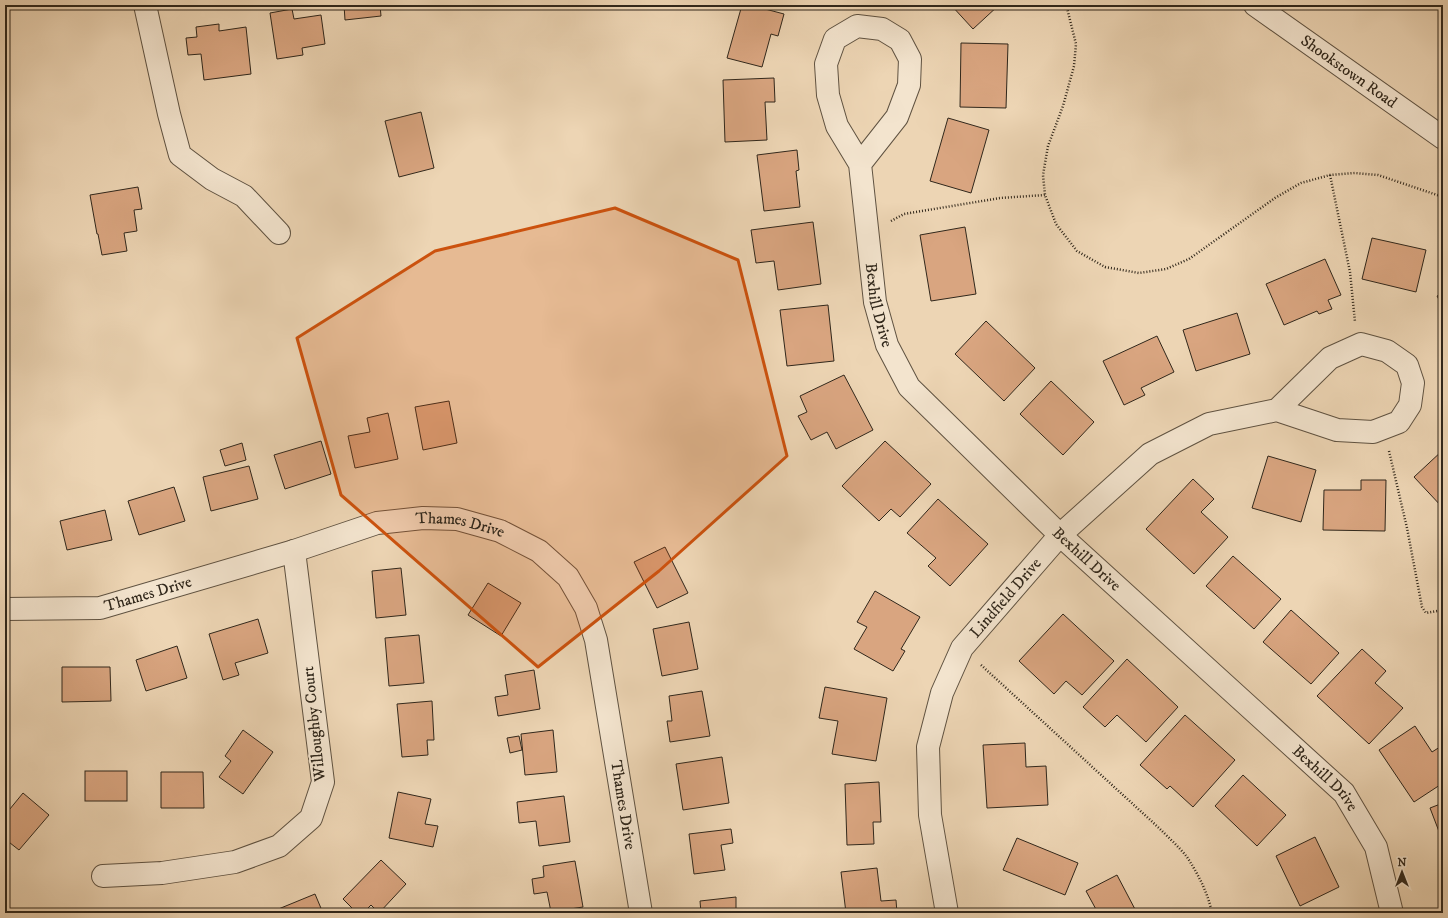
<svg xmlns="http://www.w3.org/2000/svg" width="1448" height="918" viewBox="0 0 1448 918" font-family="'IM FELL DW Pica',serif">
<rect width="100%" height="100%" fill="#edd5b4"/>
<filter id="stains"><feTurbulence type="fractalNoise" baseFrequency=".005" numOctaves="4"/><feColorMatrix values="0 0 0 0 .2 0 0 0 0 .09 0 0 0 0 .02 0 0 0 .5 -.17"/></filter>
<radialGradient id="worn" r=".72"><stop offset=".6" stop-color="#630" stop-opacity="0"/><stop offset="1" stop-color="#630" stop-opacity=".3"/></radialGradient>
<g fill="#d9a580" stroke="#30271b">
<polygon points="344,5 380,5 381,16 345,20"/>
<polygon points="742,5 750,5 784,14 778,36 771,34 762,67 727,58"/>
<polygon points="951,5 999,5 973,29"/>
<polygon points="292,9 294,19 321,15 325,44 302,48 303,55 277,59 270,13"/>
<polygon points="219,24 219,31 246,27 251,74 204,80 201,54 188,55 186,38 197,37 196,27"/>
<polygon points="961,43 1008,44 1006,108 960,107"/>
<polygon points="774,78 775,102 765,102 767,140 725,142 723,80"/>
<polygon points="421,112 434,168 399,177 385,121"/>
<polygon points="948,118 989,130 971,193 930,181"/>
<polygon points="797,150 799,170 796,171 800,207 764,211 757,155"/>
<polygon points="138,187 142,209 134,210 137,231 124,233 127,251 102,255 98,234 97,234 90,195"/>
<polygon points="813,222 821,284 778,290 774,261 756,263 751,230"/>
<polygon points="965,227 976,294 931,301 920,235"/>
<polygon points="1372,238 1426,250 1416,292 1362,279"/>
<polygon points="1325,259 1341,295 1328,300 1332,309 1319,314 1317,311 1284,325 1266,284"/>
<polygon points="1443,293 1443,307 1437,296"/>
<polygon points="828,305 834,361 787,366 780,310"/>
<polygon points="1237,313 1250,354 1196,371 1183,330"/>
<polygon points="986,321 1035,368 1004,401 955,354"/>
<polygon points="1157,336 1174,372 1141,388 1145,395 1124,405 1103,361"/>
<polygon points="844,375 873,430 836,449 827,432 811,440 798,416 807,412 800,396"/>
<polygon points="1051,381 1094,422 1063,455 1020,414"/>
<polygon points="449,401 457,443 423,450 415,407"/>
<polygon points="388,413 398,459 355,468 348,436 370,432 367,418"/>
<polygon points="321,441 331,474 285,489 274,455"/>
<polygon points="885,441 931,484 900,517 891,509 879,521 842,486"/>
<polygon points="242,443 246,460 225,466 220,450"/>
<polygon points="1443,450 1443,508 1414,477"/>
<polygon points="1268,456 1316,470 1301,522 1252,508"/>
<polygon points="249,466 258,499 211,511 203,477"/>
<polygon points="1193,479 1214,499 1201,512 1228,537 1194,574 1146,529"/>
<polygon points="1361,480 1386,480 1385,531 1323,530 1324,490 1361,490"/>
<polygon points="174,487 185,521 139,535 128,501"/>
<polygon points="938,499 988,544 950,586 928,566 936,558 907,533"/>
<polygon points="105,510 112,540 67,550 60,521"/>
<polygon points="665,547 688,593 657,608 634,562"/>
<polygon points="1233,556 1281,599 1254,629 1206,586"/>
<polygon points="401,568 406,615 376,618 372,571"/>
<polygon points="488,583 521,603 501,636 468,615"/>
<polygon points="875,591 920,617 901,649 905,651 893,671 854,649 867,627 857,622"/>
<polygon points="1291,610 1339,653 1311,684 1263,642"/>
<polygon points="1063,614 1114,661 1082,695 1066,681 1054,694 1019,661"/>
<polygon points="258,619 268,653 235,663 239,675 223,680 209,634"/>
<polygon points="689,622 698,669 662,676 653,629"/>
<polygon points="419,635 424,683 389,686 385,638"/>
<polygon points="177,646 187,678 146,691 136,660"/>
<polygon points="1362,649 1386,671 1375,683 1403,708 1369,744 1317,696"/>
<polygon points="1127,659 1178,707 1146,742 1117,715 1105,727 1083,707"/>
<polygon points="62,667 110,667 111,701 62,702"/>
<polygon points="534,670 540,709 498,716 495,697 508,695 505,675"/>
<polygon points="825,687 887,698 876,761 832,754 838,721 819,718"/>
<polygon points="702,691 710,736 670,742 667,721 672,721 669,696"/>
<polygon points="432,701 434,740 427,740 428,755 402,757 397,704"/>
<polygon points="1185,715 1235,760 1193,807 1170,786 1167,789 1140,765"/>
<polygon points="1415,726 1432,752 1443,745 1443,783 1414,802 1379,750"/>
<polygon points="243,730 273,752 243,794 219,777 231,761 225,756"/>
<polygon points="553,730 557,772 525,775 521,734"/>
<polygon points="519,736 522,750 510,753 507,738"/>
<polygon points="1025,743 1026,767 1046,766 1048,805 987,808 983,745"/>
<polygon points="722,757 729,803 683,810 676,764"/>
<rect x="85" y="771" width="42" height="30"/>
<polygon points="161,772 203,772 204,808 161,808"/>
<polygon points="1243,775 1286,815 1257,846 1215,806"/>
<polygon points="879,782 881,822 873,822 874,844 847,845 845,784"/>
<polygon points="398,792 431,799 425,824 438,826 433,847 389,838"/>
<polygon points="23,793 49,815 19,850 5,839 5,815"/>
<polygon points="564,796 570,842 539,846 536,821 519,823 517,802"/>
<polygon points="1443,803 1443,842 1430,808"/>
<polygon points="731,829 733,843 721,845 725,870 694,874 689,834"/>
<polygon points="1315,837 1339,887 1300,906 1276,856"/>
<polygon points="1017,838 1078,863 1065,895 1003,870"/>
<polygon points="381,860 406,884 379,913 371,905 363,913 357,913 343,899"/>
<polygon points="575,861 583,907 551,912 547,892 534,894 532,879 544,877 543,866"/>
<polygon points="877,868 881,901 896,900 897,913 846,913 841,872"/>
<polygon points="1117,875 1137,913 1098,913 1086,891"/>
<polygon points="315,894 323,913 277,913 276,910"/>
<polygon points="736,897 736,913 701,913 700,901"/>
</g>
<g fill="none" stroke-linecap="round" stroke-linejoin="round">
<g stroke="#5f5241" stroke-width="24">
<g id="minor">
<polyline points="145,5 169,114 180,155 212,179 244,196 279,233"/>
<path id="s1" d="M1255,5L1443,138"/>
<path id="s2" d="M860,164L897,117L909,85L910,59L900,40L882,29L857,26L835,39L826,64L828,95L837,126L860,164L875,302L887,345L909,387L1060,535L1344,793L1376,847L1392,913"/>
<path id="s3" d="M5,609L100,608L294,551L377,523L423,518L457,519L500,531L539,551L568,577L586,608L596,640L641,913"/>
<polyline points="103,876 162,873 235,862 279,846 311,818 323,782 294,551"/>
<path id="s4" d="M947,913L930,815L928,747L942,693L962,648L1060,535L1150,454L1209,424L1277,410L1337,430L1373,432L1399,422L1410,405L1413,383L1407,365L1387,351L1361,344L1330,358L1277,410"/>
</g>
</g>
<g stroke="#30271b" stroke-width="2.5" stroke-dasharray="1 2" stroke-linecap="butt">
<polyline points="1065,5 1067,8 1076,44 1074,66 1063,106 1048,146 1043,175 1045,195 1056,224 1077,251 1105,267 1139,273 1166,269 1189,259 1275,198 1301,183 1330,175 1355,173 1378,175 1443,197"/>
<polyline points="1330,175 1350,272 1355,322"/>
<polyline points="891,221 904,214 1000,198 1045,195"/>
<polyline points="1389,451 1407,528 1422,607 1426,613 1443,610"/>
<path d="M981,665L1159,828C1168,837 1179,847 1187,857C1198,874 1208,893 1212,913"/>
</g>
<use href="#minor" stroke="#f3e4ce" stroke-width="22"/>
</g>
<path fill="#cc520e" fill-opacity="0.2" stroke="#cc520e" stroke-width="3" stroke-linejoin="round" d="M615,208L738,260L787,456L659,571L538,667L341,495L297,338L435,251Z"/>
<g text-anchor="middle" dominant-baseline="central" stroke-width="4" stroke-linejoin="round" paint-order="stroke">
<g font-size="16" fill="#30271b" stroke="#f3e4ce">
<text stroke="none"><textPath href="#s1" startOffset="115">Shookstown Road</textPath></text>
<text stroke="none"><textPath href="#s2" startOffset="490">Bexhill Drive</textPath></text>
<text stroke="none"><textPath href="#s3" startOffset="469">Thames Drive</textPath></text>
<text stroke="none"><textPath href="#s2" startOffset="826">Bexhill Drive</textPath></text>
<text stroke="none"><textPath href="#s3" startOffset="145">Thames Drive</textPath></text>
<text stroke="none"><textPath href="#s4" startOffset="339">Lindfield Drive</textPath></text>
<text transform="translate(314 724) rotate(-96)">Willoughby Court</text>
<text stroke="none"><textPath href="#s2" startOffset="1150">Bexhill Drive</textPath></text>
<text stroke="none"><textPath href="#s3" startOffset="829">Thames Drive</textPath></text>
</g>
</g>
<rect width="1448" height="918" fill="none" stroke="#edd5b4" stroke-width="20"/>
<rect x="6" y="6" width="1436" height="906" fill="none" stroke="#30271b" stroke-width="2"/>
<rect x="10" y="10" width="1428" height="898" fill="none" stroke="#30271b"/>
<g transform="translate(1402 872)" stroke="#f3e4ce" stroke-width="3" paint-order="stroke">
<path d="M0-3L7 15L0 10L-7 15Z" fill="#30271b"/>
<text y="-6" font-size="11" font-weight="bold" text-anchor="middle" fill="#30271b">N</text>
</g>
<rect width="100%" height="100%" filter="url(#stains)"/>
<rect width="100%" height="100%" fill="url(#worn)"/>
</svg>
